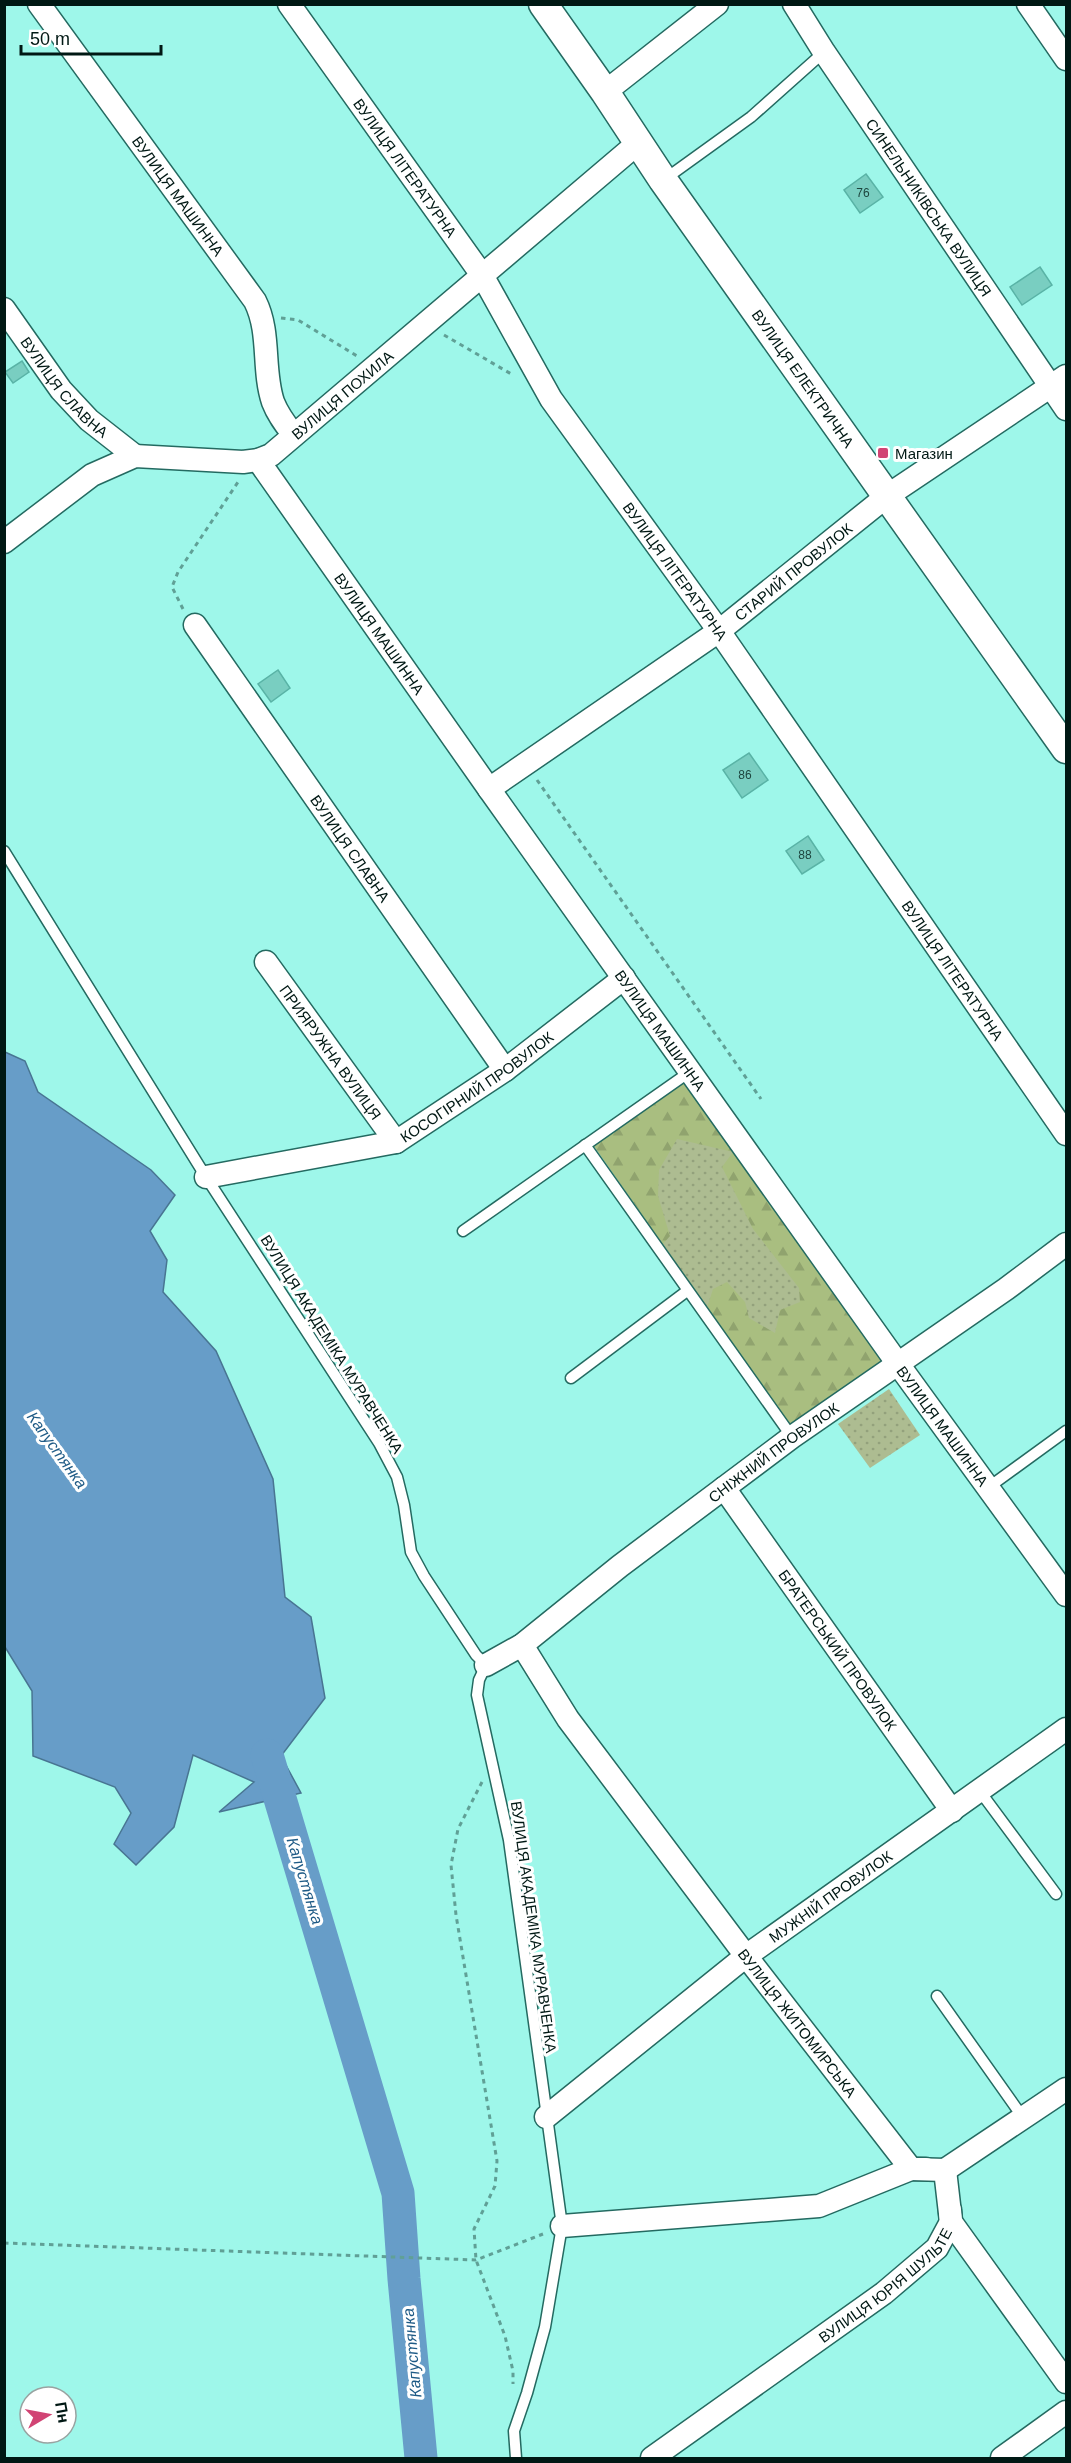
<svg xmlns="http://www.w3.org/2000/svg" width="1071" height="2463" viewBox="0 0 1071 2463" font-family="Helvetica,sans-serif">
<defs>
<pattern id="green-dots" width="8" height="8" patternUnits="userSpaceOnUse" patternTransform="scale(1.5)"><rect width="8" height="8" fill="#adbc91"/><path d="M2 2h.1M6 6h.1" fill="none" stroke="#93a17c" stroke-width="1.8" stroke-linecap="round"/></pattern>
<pattern id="forest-firs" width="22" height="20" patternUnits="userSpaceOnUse" patternTransform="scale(1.5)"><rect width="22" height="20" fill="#a9be80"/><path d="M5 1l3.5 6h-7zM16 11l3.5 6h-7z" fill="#90a36e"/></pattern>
</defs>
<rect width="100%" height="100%" fill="#9ef7ea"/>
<g fill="url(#green-dots)">
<polygon points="684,1082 882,1361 790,1428 594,1146"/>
<polygon points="889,1389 920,1435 870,1468 838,1424"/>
</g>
<polygon fill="url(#forest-firs)" points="684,1082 882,1361 790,1428 707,1308 713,1289 727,1282 745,1302 749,1318 775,1333 780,1310 800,1302 799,1288 753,1229 722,1167 733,1152 677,1139 659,1170 658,1196 670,1236 663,1244 594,1146"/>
<polygon fill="#679dc8" stroke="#487592" stroke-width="1.5" points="5,1052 25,1061 38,1092 151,1170 175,1195 150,1231 167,1260 163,1292 216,1351 273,1479 285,1597 311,1617 325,1698 281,1756 301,1793 219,1812 254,1782 193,1755 174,1827 136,1865 114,1844 131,1813 115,1787 33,1756 32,1691 5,1647"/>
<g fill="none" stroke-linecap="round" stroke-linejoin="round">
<polyline stroke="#679dc8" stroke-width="33" points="267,1755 398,2193 404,2279 421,2458"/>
</g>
<g fill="#79cec1" stroke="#59b3a6" stroke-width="1.5">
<polygon points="866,174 883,197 860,213 844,190"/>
<polygon points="1040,267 1052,285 1022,305 1010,287"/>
<polygon points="22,361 29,372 13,383 5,372"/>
<polygon points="278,670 290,688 271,702 258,684"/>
<polygon points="749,753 768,780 742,798 723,770"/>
<polygon points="808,836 824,860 802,874 786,851"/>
</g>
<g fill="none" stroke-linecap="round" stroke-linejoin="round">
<g stroke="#246a61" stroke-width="13">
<g id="service">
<polyline points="665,179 751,117 824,52"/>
<polyline points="4,851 206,1177 379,1443 397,1477 404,1505 411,1552 424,1576 476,1655 486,1665 479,1680 477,1695 509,1840 562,2226 545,2327 527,2393 514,2431 516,2458"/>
<polyline points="585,1145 792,1437"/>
<polyline points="463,1231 691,1071"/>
<polyline points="571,1378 687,1291"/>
<polyline points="989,1487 1066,1431"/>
<polyline points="979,1790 1056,1894"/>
<polyline points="937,1996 1024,2119"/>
</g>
</g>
<g stroke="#246a61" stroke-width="25">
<g id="minor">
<path id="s1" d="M39,4L255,301C271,333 262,369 273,402C278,415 285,424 293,434"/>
<path id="s2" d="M289,4L482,275L551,399L719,631L1066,1134"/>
<path id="s3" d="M794,4L824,52L1066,409"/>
<polyline points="1028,4 1066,59"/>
<polyline points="605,92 717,4"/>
<path id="s4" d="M4,309L61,390L89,420L135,456"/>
<path id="s5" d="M258,460L489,789L898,1364L1066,1595"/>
<path id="s6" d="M4,542L92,475L135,456L243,462L258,460L271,455L638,143"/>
<path id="s7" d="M195,625L505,1070"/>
<path id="s8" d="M489,789L719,631L887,496L1066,376"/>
<path id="s9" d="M266,962L396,1142"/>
<path id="s10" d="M206,1177L396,1142L505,1070L624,978"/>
<path id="s11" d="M724,1488L952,1811"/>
<path id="s12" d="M522,1645L568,1719L746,1956L911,2169L945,2170L951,2222L1066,2382"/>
<path id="s13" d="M486,1665L522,1645L620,1566L792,1437L1006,1289L1066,1244"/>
<path id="s14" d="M546,2117L746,1956L1066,1729"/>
<polyline points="945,2170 1066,2089"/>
<polyline points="562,2226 819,2206 911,2169 926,2169"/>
<path id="s15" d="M652,2458L884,2293L937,2248L951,2222L950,2210"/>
<polyline points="1002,2458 1066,2412"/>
</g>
</g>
<g stroke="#246a61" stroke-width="31">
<g id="tertiary">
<path id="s16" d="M543,4L605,92L663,180L1066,749"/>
</g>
</g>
<g stroke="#60a096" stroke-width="3" stroke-dasharray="4.5 4.5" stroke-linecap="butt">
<polyline points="281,318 298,320 357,356"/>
<polyline points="444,335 513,375"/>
<polyline points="183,609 172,587 178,572 238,482"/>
<polyline points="537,780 761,1099"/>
<polyline points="482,1782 458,1829 451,1865 456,1915 497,2161 495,2186 474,2229 476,2260 505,2336 513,2371 513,2384"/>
<polyline points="4,2243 476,2260 543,2234"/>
</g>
<use href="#service" stroke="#fff" stroke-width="10"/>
<use href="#minor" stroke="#fff" stroke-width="22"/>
<use href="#tertiary" stroke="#fff" stroke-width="28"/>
</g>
<rect fill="#d14474" stroke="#fff" stroke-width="2" x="877" y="447" width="12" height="12" rx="3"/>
<g text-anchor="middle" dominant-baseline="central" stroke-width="6" stroke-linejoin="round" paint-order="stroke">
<g font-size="12" fill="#1e463f">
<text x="863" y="193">76</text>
<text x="745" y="775">86</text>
<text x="805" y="855">88</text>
</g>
<g font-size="15" fill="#001814" stroke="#fff">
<text stroke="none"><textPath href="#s2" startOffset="201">ВУЛИЦЯ ЛІТЕРАТУРНА</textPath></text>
<text stroke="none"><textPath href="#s1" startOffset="237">ВУЛИЦЯ МАШИННА</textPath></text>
<text stroke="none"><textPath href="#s3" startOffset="244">СИНЕЛЬНИКІВСЬКА ВУЛИЦЯ</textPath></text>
<text stroke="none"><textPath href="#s16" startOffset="456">ВУЛИЦЯ ЕЛЕКТРИЧНА</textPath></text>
<text stroke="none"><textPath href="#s4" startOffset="99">ВУЛИЦЯ СЛАВНА</textPath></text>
<text stroke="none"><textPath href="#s6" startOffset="388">ВУЛИЦЯ ПОХИЛА</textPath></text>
<text stroke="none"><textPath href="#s2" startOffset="687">ВУЛИЦЯ ЛІТЕРАТУРНА</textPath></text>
<text stroke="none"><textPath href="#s8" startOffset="374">СТАРИЙ ПРОВУЛОК</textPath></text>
<text stroke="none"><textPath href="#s5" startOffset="212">ВУЛИЦЯ МАШИННА</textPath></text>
<text stroke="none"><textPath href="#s7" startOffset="272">ВУЛИЦЯ СЛАВНА</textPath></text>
<text stroke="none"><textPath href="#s2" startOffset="1173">ВУЛИЦЯ ЛІТЕРАТУРНА</textPath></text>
<text stroke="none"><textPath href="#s5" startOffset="698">ВУЛИЦЯ МАШИННА</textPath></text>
<text stroke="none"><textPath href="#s9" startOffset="111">ПРИЯРУЖНА ВУЛИЦЯ</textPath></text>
<text stroke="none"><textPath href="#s10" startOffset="291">КОСОГІРНИЙ ПРОВУЛОК</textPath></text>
<text transform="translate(332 1344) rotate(58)">ВУЛИЦЯ АКАДЕМІКА МУРАВЧЕНКА</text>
<text stroke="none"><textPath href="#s5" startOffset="1184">ВУЛИЦЯ МАШИННА</textPath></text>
<text stroke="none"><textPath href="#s13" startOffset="358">СНІЖНИЙ ПРОВУЛОК</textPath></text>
<text stroke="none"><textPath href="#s11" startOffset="198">БРАТЕРСЬКИЙ ПРОВУЛОК</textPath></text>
<text stroke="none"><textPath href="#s14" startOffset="360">МУЖНІЙ ПРОВУЛОК</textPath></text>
<text transform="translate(534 1927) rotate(82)">ВУЛИЦЯ АКАДЕМІКА МУРАВЧЕНКА</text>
<text stroke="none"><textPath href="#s12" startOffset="468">ВУЛИЦЯ ЖИТОМИРСЬКА</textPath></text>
<text stroke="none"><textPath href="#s15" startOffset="291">ВУЛИЦЯ ЮРІЯ ШУЛЬТЕ</textPath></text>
</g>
<g font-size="15" fill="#001814" stroke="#fff" text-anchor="start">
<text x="895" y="453">Магазин</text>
</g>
<g font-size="16" font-style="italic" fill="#1f5b86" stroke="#fff">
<text transform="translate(57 1450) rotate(54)">Капустянка</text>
<text transform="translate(305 1881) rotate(73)">Капустянка</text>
<text transform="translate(412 2353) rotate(-95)">Капустянка</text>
</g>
</g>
<rect width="1071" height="2463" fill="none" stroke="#001814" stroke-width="12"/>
<g transform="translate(48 2415) rotate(80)"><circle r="28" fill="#ffffff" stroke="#99a3a1" stroke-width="1.5"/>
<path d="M0-4.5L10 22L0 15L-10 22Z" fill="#d14474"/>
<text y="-9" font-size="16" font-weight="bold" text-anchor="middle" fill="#001814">Пн</text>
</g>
<path d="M21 45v9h140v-9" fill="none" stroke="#001814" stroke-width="3"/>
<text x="30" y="45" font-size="18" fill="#001814" stroke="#ffffff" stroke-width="4.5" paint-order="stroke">50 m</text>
</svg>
